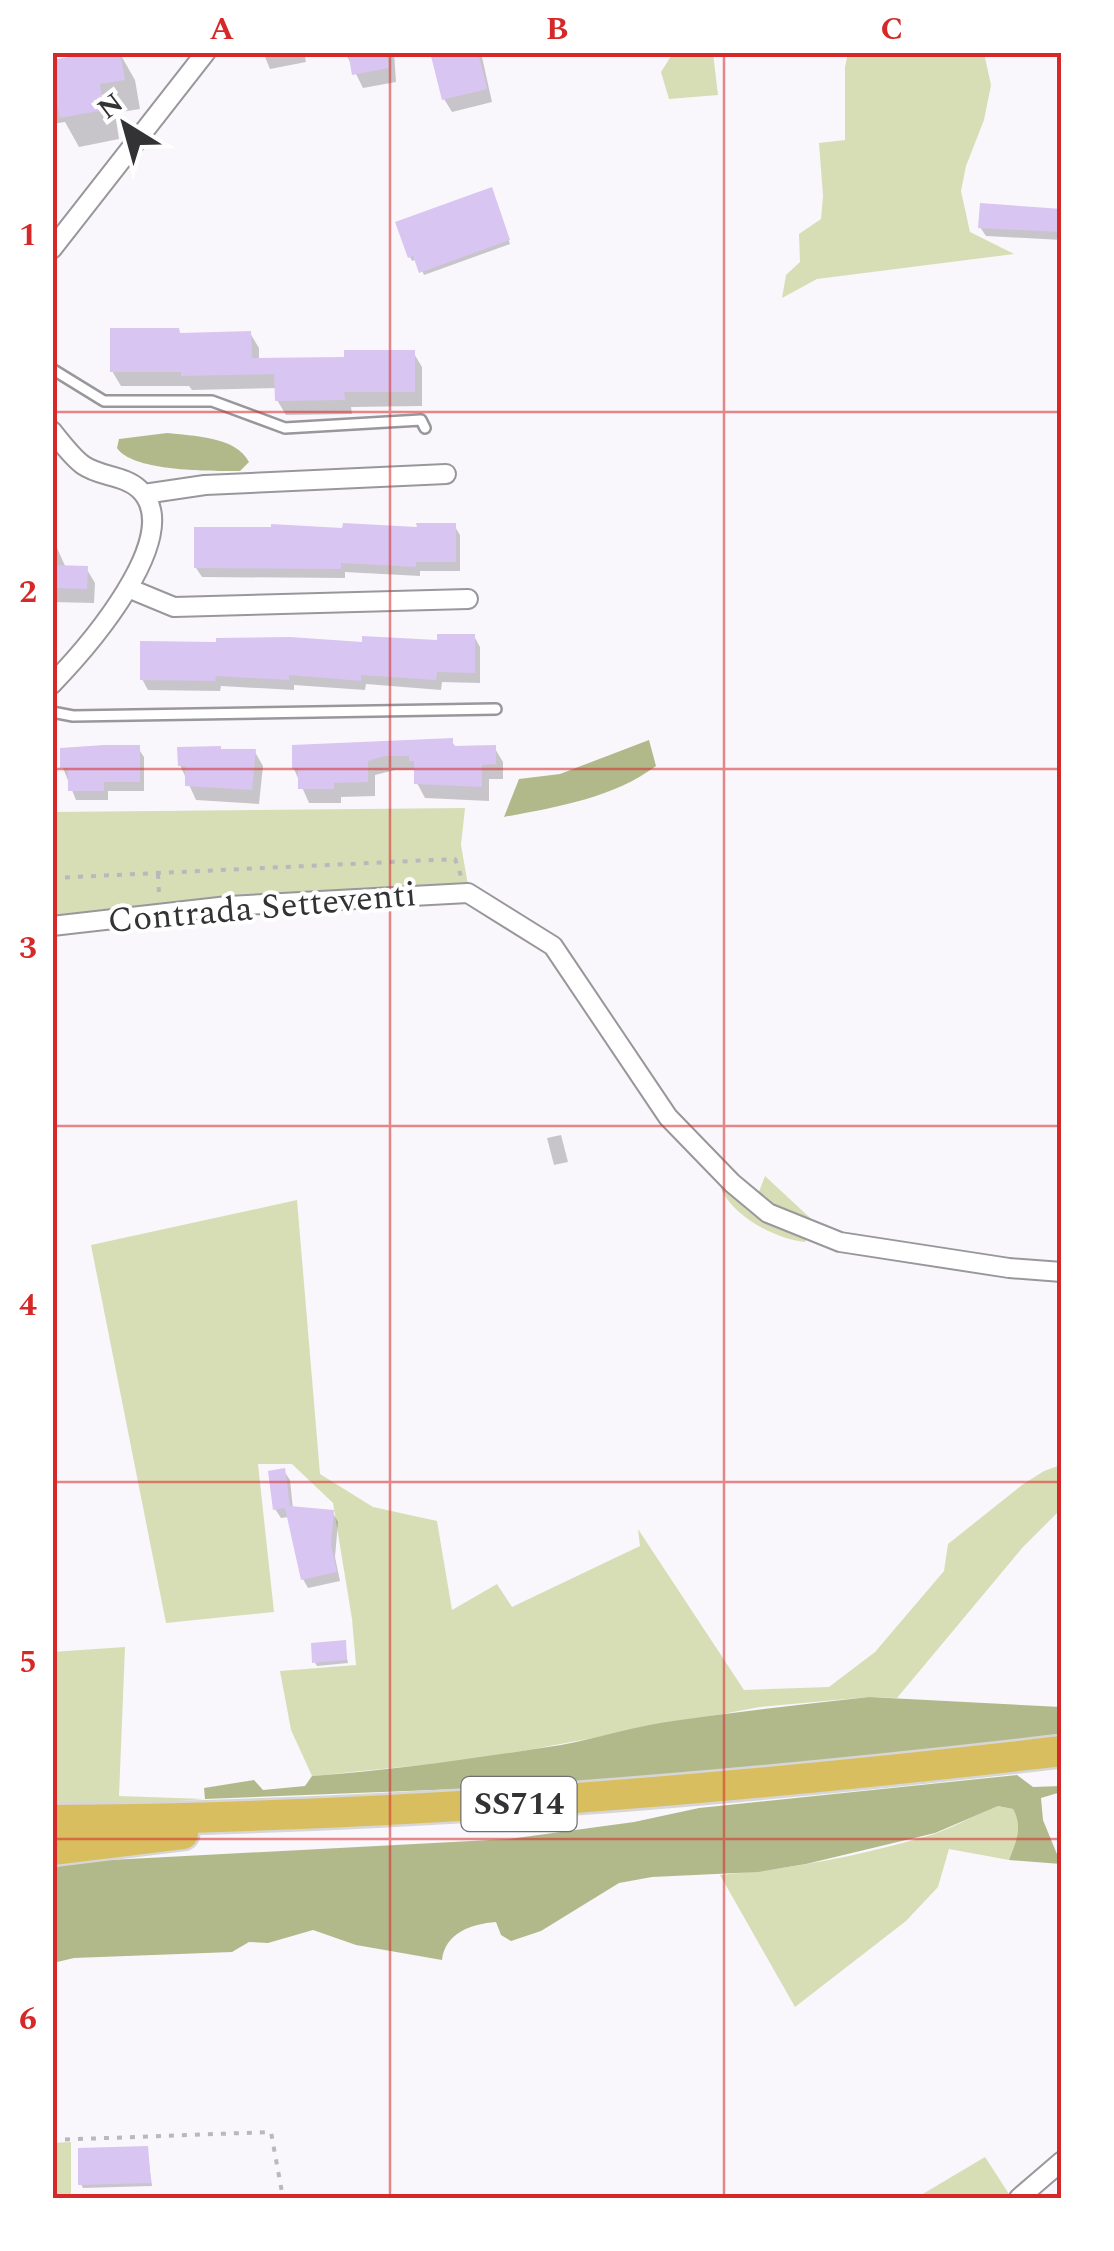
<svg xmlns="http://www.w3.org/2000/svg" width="1114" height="2251" viewBox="0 0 1114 2251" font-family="Spectral,serif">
<rect width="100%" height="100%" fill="#f9f7fc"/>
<g fill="#d7deb6">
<polygon points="673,53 713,53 718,95 669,99 661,72"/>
<polygon points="848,53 984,53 991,85 984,120 966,166 961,191 970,232 1014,254 817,279 782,298 786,275 800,262 799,234 821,219 823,196 819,143 845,140 845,67"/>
<polygon points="465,808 461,845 468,885 231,895 53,916 52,812"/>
<path d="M717,1166L757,1197L765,1176L821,1228L927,1249L809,1235L805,1242C776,1239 736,1218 722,1191C719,1184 718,1173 717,1166Z"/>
<path d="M297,1200L320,1474L373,1507L437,1521L452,1610L497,1584L512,1607L640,1546L638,1529L744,1690L829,1687L875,1652L944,1571L948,1544L1022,1485L1044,1471L1061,1465V1509L1023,1547L897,1698L869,1697L760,1707L452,1764C405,1765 359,1772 312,1776L291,1730L280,1671L356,1665L352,1619L333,1503L292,1464H258L274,1612L166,1623L91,1245Z"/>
<polygon points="125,1647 119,1796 205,1799 116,1806 53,1805 52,1652"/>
<path d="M998,1806L1013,1809C1023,1827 1016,1842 1009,1860L949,1849L938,1887L906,1921L795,2007L720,1875C792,1869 865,1855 934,1834C957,1826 976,1814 998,1806Z"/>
<polygon points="71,2142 71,2198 53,2198 53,2143"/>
<polygon points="985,2157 1009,2194 1004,2198 916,2198"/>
</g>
<g fill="#b1b98b">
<path d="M167,433C192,436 236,436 249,462L240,471C211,471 133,472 117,448L119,439Z"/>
<path d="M649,740L656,766C613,798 557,807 504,817L519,779L560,774Z"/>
<path d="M869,1697L1061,1707V1734L900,1754L559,1785L205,1799L204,1788L254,1780L263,1790L305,1786L312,1776C396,1770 478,1758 561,1745C598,1738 635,1726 673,1721C738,1712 803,1704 869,1697Z"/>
<path d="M1017,1775L1033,1787L1061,1786V1792L1041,1798L1043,1820L1061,1864L1009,1860C1016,1842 1023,1827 1013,1809L998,1806L935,1833L806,1864L758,1872L652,1877L619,1883L541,1931L511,1941L501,1935L496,1922C471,1924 445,1933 442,1960L356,1945L313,1930L268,1943L249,1942L232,1952L74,1958L53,1963V1863L509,1839L634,1822L699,1808Z"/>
</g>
<g fill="#0003">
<polygon points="119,52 135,80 140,109 115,113 119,139 79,147 65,122 52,124 52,63"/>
<polygon points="263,52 304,52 306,62 270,69"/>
<polygon points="345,52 394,52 396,82 363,88"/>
<polygon points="433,52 500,52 482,57 492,102 452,112 444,99"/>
<polygon points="493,193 510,244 424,275 417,259 412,261 410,257"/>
<polygon points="1062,211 1062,240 986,236 980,227"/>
<polygon points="250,333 259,348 259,360 347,360 413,352 422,367 422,406 351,407 352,414 286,415 277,400 277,388 192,390 189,386 121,386 112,371 181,335"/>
<polygon points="454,525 460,535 460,571 420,571 420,576 345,572 345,578 202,577 196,568 344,531"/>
<polygon points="52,548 57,548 66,568 86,568 95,583 94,603 52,602"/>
<polygon points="474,636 480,647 480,683 442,682 441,690 366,684 365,690 294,685 294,690 221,686 220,691 148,690 142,679 364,644 440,642"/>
<polygon points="451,740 456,748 494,747 503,762 503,779 489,779 489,801 425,798 417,783 416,770 395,770 375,775 375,796 341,797 341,803 309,803 294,769"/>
<polygon points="138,748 144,757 144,791 108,791 108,800 76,800 63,768"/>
<polygon points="255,752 263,766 259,804 196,800 180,765"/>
<polygon points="561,1135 568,1162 554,1165 547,1138"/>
<polygon points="284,1471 290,1480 293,1509 333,1513 338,1522 335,1557 340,1581 308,1588 303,1579 289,1517 281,1518 275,1509"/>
<polygon points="344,1643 348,1663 317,1666 315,1663"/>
<polygon points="147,2149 152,2186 83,2188 81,2184"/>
</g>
<g fill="#d8c5f1">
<polygon points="96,52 120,52 125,80 100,84 104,110 60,118 55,92 52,93 52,60"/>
<polygon points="348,52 387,52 389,68 352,75"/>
<polygon points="430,52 478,52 487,89 442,100"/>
<polygon points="492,187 510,240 419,273 413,256 408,258 395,222"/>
<polygon points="980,203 1062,209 1062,232 978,228"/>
<polygon points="110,328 179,328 180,333 251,331 252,358 344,357 344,350 415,350 415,392 344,392 345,400 275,401 274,374 181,376 181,372 110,372"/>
<polygon points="343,523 417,527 416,523 456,523 456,562 416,562 416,567 341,563 341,569 194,568 194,527 271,527 271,524 342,528"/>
<polygon points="52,565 88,566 87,589 52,588"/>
<polygon points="437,634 475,634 475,673 437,672 436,680 361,675 361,681 289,675 289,680 216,676 215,681 140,680 140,641 216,642 216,638 290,637 362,642 362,636 437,640"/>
<polygon points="453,738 453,746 496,745 496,764 482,765 482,787 414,784 414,761 409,761 409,756 385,756 368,761 368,782 334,783 334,789 298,789 298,769 292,769 292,745"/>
<polygon points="104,745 140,745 140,782 104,782 104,791 68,791 68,768 60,768 60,748"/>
<polygon points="221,746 221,749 256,749 252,790 185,786 185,766 178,766 177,747"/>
<polygon points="285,1468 290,1506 334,1510 331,1545 337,1572 301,1580 285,1508 273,1510 268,1471"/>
<polygon points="346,1640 347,1660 312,1663 311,1643"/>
<polygon points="148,2146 151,2183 78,2185 78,2148"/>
</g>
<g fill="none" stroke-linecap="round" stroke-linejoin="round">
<g stroke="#99979b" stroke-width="14">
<g id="service">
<polyline points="52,369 104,401 212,401 285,428 421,420 425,428"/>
<polyline points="52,712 73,716 496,709"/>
</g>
</g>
<g stroke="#99979b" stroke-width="22">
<g id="minor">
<polyline points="52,249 206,52"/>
<path d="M52,431C61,442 72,457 83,465C100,477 124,475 139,489C188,534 85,650 52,684"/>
<polyline points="144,494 205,485 446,474"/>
<polyline points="128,588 174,607 468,599"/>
<polyline points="52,926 228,906 468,893 553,946 668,1117 732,1183 768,1213 840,1242 1009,1268 1062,1272"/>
<polyline points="1019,2198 1062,2161"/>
</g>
</g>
<g stroke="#d6d6d6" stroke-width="35">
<g id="trunk">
<path d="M52,1820C391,1818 726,1790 1062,1751"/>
<polyline points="52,1850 183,1834"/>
</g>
</g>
<g stroke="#b9b8bc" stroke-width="4" stroke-dasharray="5 8" stroke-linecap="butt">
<polyline points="158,874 159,894"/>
<polyline points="52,878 455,859 461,876"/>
<polyline points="52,2140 271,2132 283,2198"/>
</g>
<use href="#service" stroke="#fff" stroke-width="9"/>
<use href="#minor" stroke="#fff" stroke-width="18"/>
<use href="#trunk" stroke="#d8be5f" stroke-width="30"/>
</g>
<path fill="none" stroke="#d62828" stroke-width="2.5" stroke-opacity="0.55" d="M390,52V2198M724,52V2198M52,412H1062M52,769H1062M52,1126H1062M52,1482H1062M52,1839H1062"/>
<g text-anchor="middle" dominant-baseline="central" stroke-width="8" stroke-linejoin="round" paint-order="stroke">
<rect fill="#fff" stroke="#707071" stroke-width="2.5" x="461.5" y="1777" width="115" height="54" rx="8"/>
<g font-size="32" font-weight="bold" fill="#333234">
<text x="519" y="1804">SS714</text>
</g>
<g font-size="35" fill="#333234" stroke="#fff">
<text transform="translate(262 908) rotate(-5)">Contrada Setteventi</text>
</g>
</g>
<rect width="1114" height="2251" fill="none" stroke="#ffffff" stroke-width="110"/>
<g transform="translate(125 125) rotate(323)" stroke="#ffffff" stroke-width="8" paint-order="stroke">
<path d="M0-8L18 38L0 25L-18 38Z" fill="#333234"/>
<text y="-15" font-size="28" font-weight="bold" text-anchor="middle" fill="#333234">N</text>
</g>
<rect x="55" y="55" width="1004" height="2141" fill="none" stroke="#d62828" stroke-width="4"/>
<g font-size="32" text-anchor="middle" font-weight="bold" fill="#d62828">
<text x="222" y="39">A</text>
<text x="557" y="39">B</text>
<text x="892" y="39">C</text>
<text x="28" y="245">1</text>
<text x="28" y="602">2</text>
<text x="28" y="958">3</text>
<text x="28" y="1315">4</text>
<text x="28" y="1672">5</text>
<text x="28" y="2029">6</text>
</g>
</svg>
